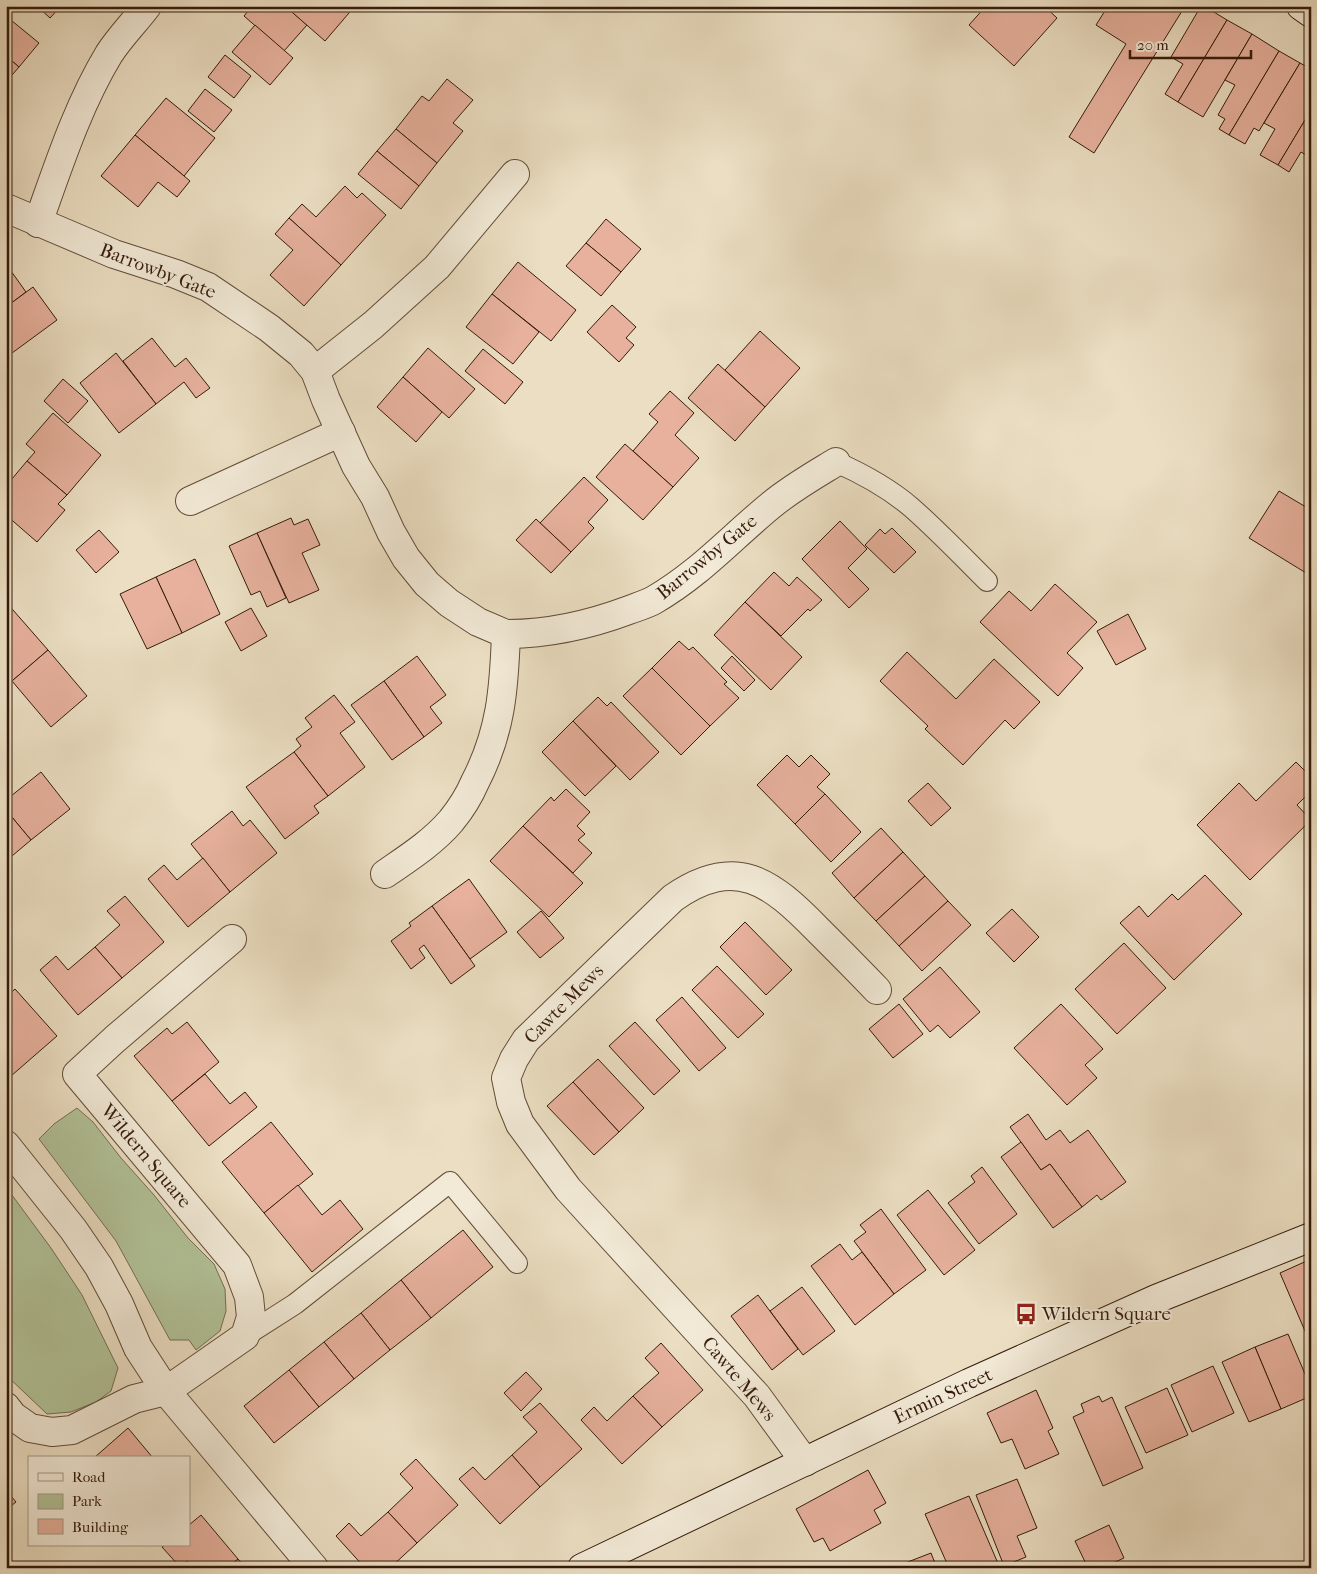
<svg xmlns="http://www.w3.org/2000/svg" width="1317" height="1574" viewBox="0 0 1317 1574" font-family="'IM FELL French Canon',serif">
<rect width="100%" height="100%" fill="#ebdec2"/>
<filter id="stains"><feTurbulence type="fractalNoise" baseFrequency=".004" numOctaves="4"/><feColorMatrix values="0 0 0 0 .2 0 0 0 0 .09 0 0 0 0 .02 0 0 0 .5 -.17"/></filter>
<radialGradient id="worn" r=".72"><stop offset=".6" stop-color="#630" stop-opacity="0"/><stop offset="1" stop-color="#630" stop-opacity=".3"/></radialGradient>
<g fill="#b2c298" stroke="#736e52">
<polygon points="77,1108 93,1122 121,1158 154,1195 188,1238 214,1264 225,1289 226,1311 220,1331 196,1350 189,1340 170,1340 116,1241 39,1139 54,1124"/>
<polygon points="6,1187 51,1248 82,1295 118,1368 111,1391 96,1402 71,1412 47,1414 6,1375"/>
</g>
<g fill="#e7b19d" stroke="#341b0b">
<polygon points="37,6 61,6 50,18"/>
<polygon points="252,6 285,6 307,25 284,51 244,16"/>
<polygon points="285,6 355,6 325,41"/>
<polygon points="986,6 1044,6 1057,18 1014,66 969,25"/>
<polygon points="1108,6 1175,6 1182,11 1094,153 1069,137 1126,44 1096,25"/>
<polygon points="1201,6 1204,6 1227,20 1178,102 1165,94 1183,64 1171,57"/>
<polygon points="6,16 39,43 19,67 6,56"/>
<polygon points="1227,20 1252,34 1203,117 1178,102"/>
<polygon points="255,25 293,58 270,85 232,52"/>
<polygon points="1252,34 1279,51 1229,135 1219,129 1225,119 1218,115 1235,85 1225,80"/>
<polygon points="1279,51 1300,63 1259,131 1254,128 1245,144 1229,135"/>
<polygon points="225,55 251,76 234,98 208,77"/>
<polygon points="6,56 19,67 6,82"/>
<polygon points="1300,63 1311,69 1311,110 1278,165 1260,155 1275,129 1264,123"/>
<polygon points="447,79 473,100 453,123 463,131 437,163 396,129 422,96 429,101"/>
<polygon points="205,89 232,110 214,132 188,111"/>
<polygon points="166,98 215,138 184,176 135,135"/>
<polygon points="1311,110 1311,158 1301,152 1289,172 1278,165"/>
<polygon points="396,129 437,163 419,186 377,151"/>
<polygon points="135,135 190,181 177,197 158,182 138,207 101,176"/>
<polygon points="377,151 419,186 401,209 358,174"/>
<polygon points="345,186 357,198 362,193 386,215 341,265 289,218 302,204 316,217"/>
<polygon points="289,218 341,265 304,306 270,275 293,250 275,234"/>
<polygon points="606,219 641,249 621,272 586,243"/>
<polygon points="586,243 621,272 601,296 566,266"/>
<polygon points="518,262 576,310 551,341 492,294"/>
<polygon points="11,271 26,292 6,307 6,274"/>
<polygon points="33,287 57,320 8,356 6,354 6,307"/>
<polygon points="492,294 539,332 513,364 466,327"/>
<polygon points="612,305 636,327 626,338 634,345 619,362 587,332"/>
<polygon points="760,331 800,368 765,407 725,370"/>
<polygon points="152,338 175,367 186,358 210,388 196,398 184,382 156,404 123,361"/>
<polygon points="428,348 475,389 449,418 403,377"/>
<polygon points="483,349 523,382 505,404 465,371"/>
<polygon points="116,353 156,404 119,433 80,383"/>
<polygon points="718,364 765,407 735,441 688,398"/>
<polygon points="403,377 442,412 416,442 377,407"/>
<polygon points="63,379 88,401 68,423 44,401"/>
<polygon points="670,391 694,413 675,435 699,458 673,487 633,451 658,422 649,414"/>
<polygon points="53,413 101,455 67,495 27,461 35,452 26,444"/>
<polygon points="625,444 673,487 643,520 596,477"/>
<polygon points="27,461 67,495 58,504 65,510 37,542 6,515 6,486"/>
<polygon points="584,477 608,500 588,522 594,528 571,552 540,523"/>
<polygon points="1279,491 1311,510 1311,576 1249,538"/>
<polygon points="291,518 294,525 308,519 320,545 302,553 319,590 289,603 257,533"/>
<polygon points="536,519 571,552 551,573 516,540"/>
<polygon points="840,521 867,549 848,568 869,589 849,608 802,559"/>
<polygon points="892,528 916,552 894,573 865,545 880,529 885,534"/>
<polygon points="99,530 119,552 96,573 76,550"/>
<polygon points="257,533 286,598 267,607 260,591 251,595 229,546"/>
<polygon points="195,559 220,614 182,633 156,577"/>
<polygon points="774,572 789,586 797,577 822,600 810,611 808,609 781,636 745,602"/>
<polygon points="156,577 182,633 147,649 120,594"/>
<polygon points="1055,584 1097,622 1067,653 1083,668 1058,696 980,622 1009,591 1031,611"/>
<polygon points="6,602 48,650 12,681 6,674"/>
<polygon points="745,602 802,657 771,690 714,635"/>
<polygon points="251,608 267,636 241,651 225,622"/>
<polygon points="1128,614 1146,649 1116,665 1097,631"/>
<polygon points="679,641 689,650 693,647 727,682 724,684 739,698 710,726 652,668"/>
<polygon points="48,650 87,696 51,727 12,681"/>
<polygon points="907,652 956,699 994,659 1040,702 1014,729 1005,720 963,765 925,729 928,726 880,681"/>
<polygon points="417,656 446,695 430,707 442,723 424,737 384,681"/>
<polygon points="732,656 755,680 744,691 721,668"/>
<polygon points="652,668 710,726 681,755 623,696"/>
<polygon points="384,681 424,737 392,760 351,705"/>
<polygon points="334,695 355,722 340,733 365,767 328,796 294,752 301,746 296,739 312,727 305,718"/>
<polygon points="598,697 607,706 611,702 659,752 630,780 573,721"/>
<polygon points="573,721 616,766 585,796 542,752"/>
<polygon points="294,752 328,796 314,806 319,813 285,839 246,787"/>
<polygon points="787,755 799,767 811,755 830,774 817,787 825,794 795,824 757,785"/>
<polygon points="1296,762 1311,777 1311,791 1297,805 1311,820 1250,880 1197,825 1239,783 1256,801"/>
<polygon points="41,772 70,809 31,840 6,810 6,800"/>
<polygon points="928,783 951,808 931,826 908,801"/>
<polygon points="566,789 590,812 577,826 585,834 578,840 592,853 573,873 523,826 551,797 554,801"/>
<polygon points="825,794 861,832 831,862 795,824"/>
<polygon points="6,810 31,840 6,861"/>
<polygon points="232,811 243,826 250,820 277,853 230,892 191,844"/>
<polygon points="523,826 583,883 549,917 490,861"/>
<polygon points="881,828 903,852 854,898 832,873"/>
<polygon points="903,852 925,876 876,921 854,898"/>
<polygon points="203,858 230,892 188,927 148,879 164,865 177,880"/>
<polygon points="1205,875 1242,914 1174,980 1120,923 1139,906 1148,917 1172,894 1178,900"/>
<polygon points="925,876 948,901 899,946 876,921"/>
<polygon points="469,879 507,932 470,959 432,906"/>
<polygon points="125,896 164,942 122,978 95,947 120,925 107,911"/>
<polygon points="948,901 971,925 922,971 899,946"/>
<polygon points="432,906 475,966 451,984 424,945 419,949 425,958 411,969 391,941 411,926 409,923"/>
<polygon points="1012,909 1039,937 1014,962 986,933"/>
<polygon points="541,911 564,938 540,958 517,932"/>
<polygon points="745,922 792,970 766,995 720,947"/>
<polygon points="1124,943 1166,988 1117,1034 1075,989"/>
<polygon points="95,947 122,978 78,1015 40,970 56,956 68,970"/>
<polygon points="717,966 764,1014 738,1038 692,990"/>
<polygon points="940,967 980,1012 950,1038 938,1025 930,1032 903,999"/>
<polygon points="15,989 57,1036 11,1076 6,1070 6,1024 11,1020 6,1015 6,997"/>
<polygon points="682,997 726,1048 699,1071 656,1020"/>
<polygon points="899,1004 923,1034 893,1058 869,1029"/>
<polygon points="1061,1004 1103,1049 1085,1065 1097,1078 1067,1105 1014,1048"/>
<polygon points="187,1022 219,1062 172,1101 134,1056 167,1028 172,1034"/>
<polygon points="635,1022 680,1071 654,1095 609,1046"/>
<polygon points="598,1059 644,1108 619,1132 573,1082"/>
<polygon points="205,1074 230,1104 245,1092 257,1107 209,1146 172,1101"/>
<polygon points="573,1082 619,1132 594,1155 547,1106"/>
<polygon points="1028,1114 1046,1140 1060,1130 1070,1143 1088,1130 1126,1182 1101,1200 1097,1195 1082,1207 1050,1164 1041,1170 1010,1127"/>
<polygon points="271,1122 313,1174 264,1213 222,1162"/>
<polygon points="1021,1142 1041,1170 1050,1164 1082,1207 1053,1228 1001,1157"/>
<polygon points="982,1167 1017,1214 979,1244 948,1203 975,1182 971,1176"/>
<polygon points="298,1185 322,1215 340,1200 363,1229 312,1272 264,1213"/>
<polygon points="928,1190 975,1250 944,1275 897,1215"/>
<polygon points="881,1209 926,1270 894,1294 854,1241 866,1232 860,1225"/>
<polygon points="463,1230 493,1267 431,1318 401,1280"/>
<polygon points="840,1244 852,1260 862,1252 894,1294 855,1325 811,1266"/>
<polygon points="1311,1259 1311,1337 1308,1338 1280,1273"/>
<polygon points="401,1280 431,1318 390,1350 361,1313"/>
<polygon points="802,1287 835,1331 803,1355 770,1311"/>
<polygon points="758,1295 798,1349 772,1370 731,1316"/>
<polygon points="361,1313 390,1350 354,1379 324,1342"/>
<polygon points="1288,1334 1311,1388 1311,1396 1281,1409 1255,1347"/>
<polygon points="324,1342 354,1379 319,1407 289,1370"/>
<polygon points="661,1343 703,1390 662,1427 633,1396 659,1373 645,1358"/>
<polygon points="1255,1347 1281,1409 1249,1422 1222,1362"/>
<polygon points="1213,1366 1234,1413 1192,1432 1171,1385"/>
<polygon points="289,1370 319,1407 274,1443 244,1406"/>
<polygon points="526,1372 542,1389 521,1411 504,1393"/>
<polygon points="1167,1388 1188,1435 1146,1453 1125,1407"/>
<polygon points="1036,1390 1053,1428 1048,1431 1059,1454 1025,1469 1012,1439 1001,1443 987,1413"/>
<polygon points="633,1396 662,1427 622,1464 581,1420 594,1407 607,1421"/>
<polygon points="1099,1396 1102,1402 1112,1397 1143,1468 1103,1486 1073,1417 1084,1412 1081,1404"/>
<polygon points="540,1403 582,1449 540,1487 512,1455 537,1432 523,1417"/>
<polygon points="128,1428 153,1458 96,1458 95,1457"/>
<polygon points="512,1455 540,1487 500,1524 459,1479 473,1467 485,1480"/>
<polygon points="416,1459 458,1505 417,1543 388,1512 413,1488 400,1474"/>
<polygon points="868,1470 886,1503 874,1510 881,1523 830,1551 823,1538 814,1542 796,1509"/>
<polygon points="1017,1479 1037,1528 1017,1536 1026,1557 1004,1566 976,1495"/>
<polygon points="6,1490 16,1502 6,1510"/>
<polygon points="969,1496 1000,1568 949,1568 925,1514"/>
<polygon points="388,1512 417,1543 390,1568 365,1568 336,1536 349,1523 361,1536"/>
<polygon points="201,1515 238,1559 228,1568 192,1568 187,1561 180,1567 162,1547 165,1545 189,1545 189,1525"/>
<polygon points="1109,1525 1124,1558 1102,1568 1088,1568 1075,1541"/>
<polygon points="931,1553 937,1568 901,1568 900,1565"/>
<polygon points="238,1559 246,1568 228,1568"/>
</g>
<g fill="none" stroke-linecap="round" stroke-linejoin="round">
<g stroke="#624c39" stroke-width="22">
<g id="lane">
<path d="M836,462C863,474 890,489 912,508C938,531 963,557 987,581"/>
<polyline points="245,1336 295,1304 450,1182 517,1263"/>
</g>
</g>
<g stroke="#624c39" stroke-width="30">
<g id="street">
<path d="M6,208L114,254L176,274L208,287L269,328L301,354L315,371L326,400L356,466L375,497L391,532L406,558L427,584L449,603L478,622L506,634C504,689 501,732 475,782C469,796 460,810 451,821C432,843 408,858 385,874"/>
<path d="M38,223C58,167 78,105 109,54C120,37 135,22 147,6"/>
<polyline points="315,371 373,325 437,267 515,174"/>
<polyline points="190,501 341,432"/>
<path d="M506,634C549,634 589,625 629,610C637,607 647,604 654,600C699,574 730,539 770,506C790,489 813,476 836,462"/>
<polyline points="6,1145 73,1229 99,1267 119,1304 138,1348 166,1391 314,1568"/>
<polyline points="6,1407 13,1416 30,1428 52,1432 72,1430 134,1399 166,1391 245,1336 251,1317 249,1297 237,1265 77,1074 115,1039 232,939"/>
<path d="M805,1462L757,1396L568,1189L520,1124L511,1102L506,1078L514,1059L526,1040L673,898C736,854 771,882 818,930C838,950 858,970 877,990"/>
</g>
</g>
<g stroke="#341b0b" stroke-width="30">
<g id="secondary">
<polyline points="1301,6 1311,13"/>
<polyline points="582,1568 969,1383 1156,1299 1311,1237"/>
</g>
</g>
<use href="#lane" stroke="#f2ead7" stroke-width="20"/>
<use href="#street" stroke="#f2ead7" stroke-width="28"/>
<use href="#secondary" stroke="#f2ead7" stroke-width="28"/>
</g>
<defs>
<g id="bus-bare" transform="scale(1.725)"><path d="M-5-6H5V4H4V6H2V4H-2V6H-4V4H-5ZM-3.5-4V0h7V-4ZM-3.5 1.2v1.5H-2V1.2ZM2 1.2v1.5H3.5V1.2Z" fill="#8f2418" stroke="#f2ead7" stroke-width="2.5" paint-order="stroke"/></g>
</defs>
<g fill-rule="evenodd">
<use href="#bus-bare" x="1026" y="1314"/>
</g>
<g text-anchor="middle" dominant-baseline="central" stroke-width="4" stroke-linejoin="round" paint-order="stroke">
<g font-size="19" fill="#341b0b" stroke="#f2ead7">
<text transform="translate(158 271) rotate(21)">Barrowby Gate</text>
<text transform="translate(707 557) rotate(-39)">Barrowby Gate</text>
<text transform="translate(564 1004) rotate(-45)">Cawte Mews</text>
<text transform="translate(146 1156) rotate(50)">Wildern Square</text>
<text transform="translate(739 1379) rotate(50)">Cawte Mews</text>
<text transform="translate(943 1396) rotate(-25)">Ermin Street</text>
</g>
<g font-size="19" fill="#341b0b" stroke="#f2ead7" text-anchor="start">
<text x="1042" y="1314">Wildern Square</text>
</g>
</g>
<rect width="1317" height="1574" fill="none" stroke="#ebdec2" stroke-width="25"/>
<rect x="8" y="8" width="1302" height="1559" fill="none" stroke="#341b0b" stroke-width="2.5"/>
<rect x="12" y="12" width="1292" height="1549" fill="none" stroke="#341b0b"/>
<rect x="28" y="1456" width="162" height="90" fill="#f2ead7" stroke="#a69785"/>
<rect x="38" y="1473" width="25" height="8" fill="#f2ead7" stroke="#a69785"/>
<text x="72" y="1482" font-size="15" fill="#341b0b">Road</text>
<rect x="38" y="1494" width="25" height="15" fill="#b2c298" stroke="#a69785"/>
<text x="72" y="1506" font-size="15" fill="#341b0b">Park</text>
<rect x="38" y="1519" width="25" height="15" fill="#e7b19d" stroke="#a69785"/>
<text x="72" y="1532" font-size="15" fill="#341b0b">Building</text>
<path d="M1130 50v8h121v-8" fill="none" stroke="#341b0b" stroke-width="2.5"/>
<text x="1137" y="50" font-size="15" fill="#341b0b" stroke="#f2ead7" stroke-width="4" paint-order="stroke">20 m</text>
<rect width="100%" height="100%" filter="url(#stains)"/>
<rect width="100%" height="100%" fill="url(#worn)"/>
</svg>
